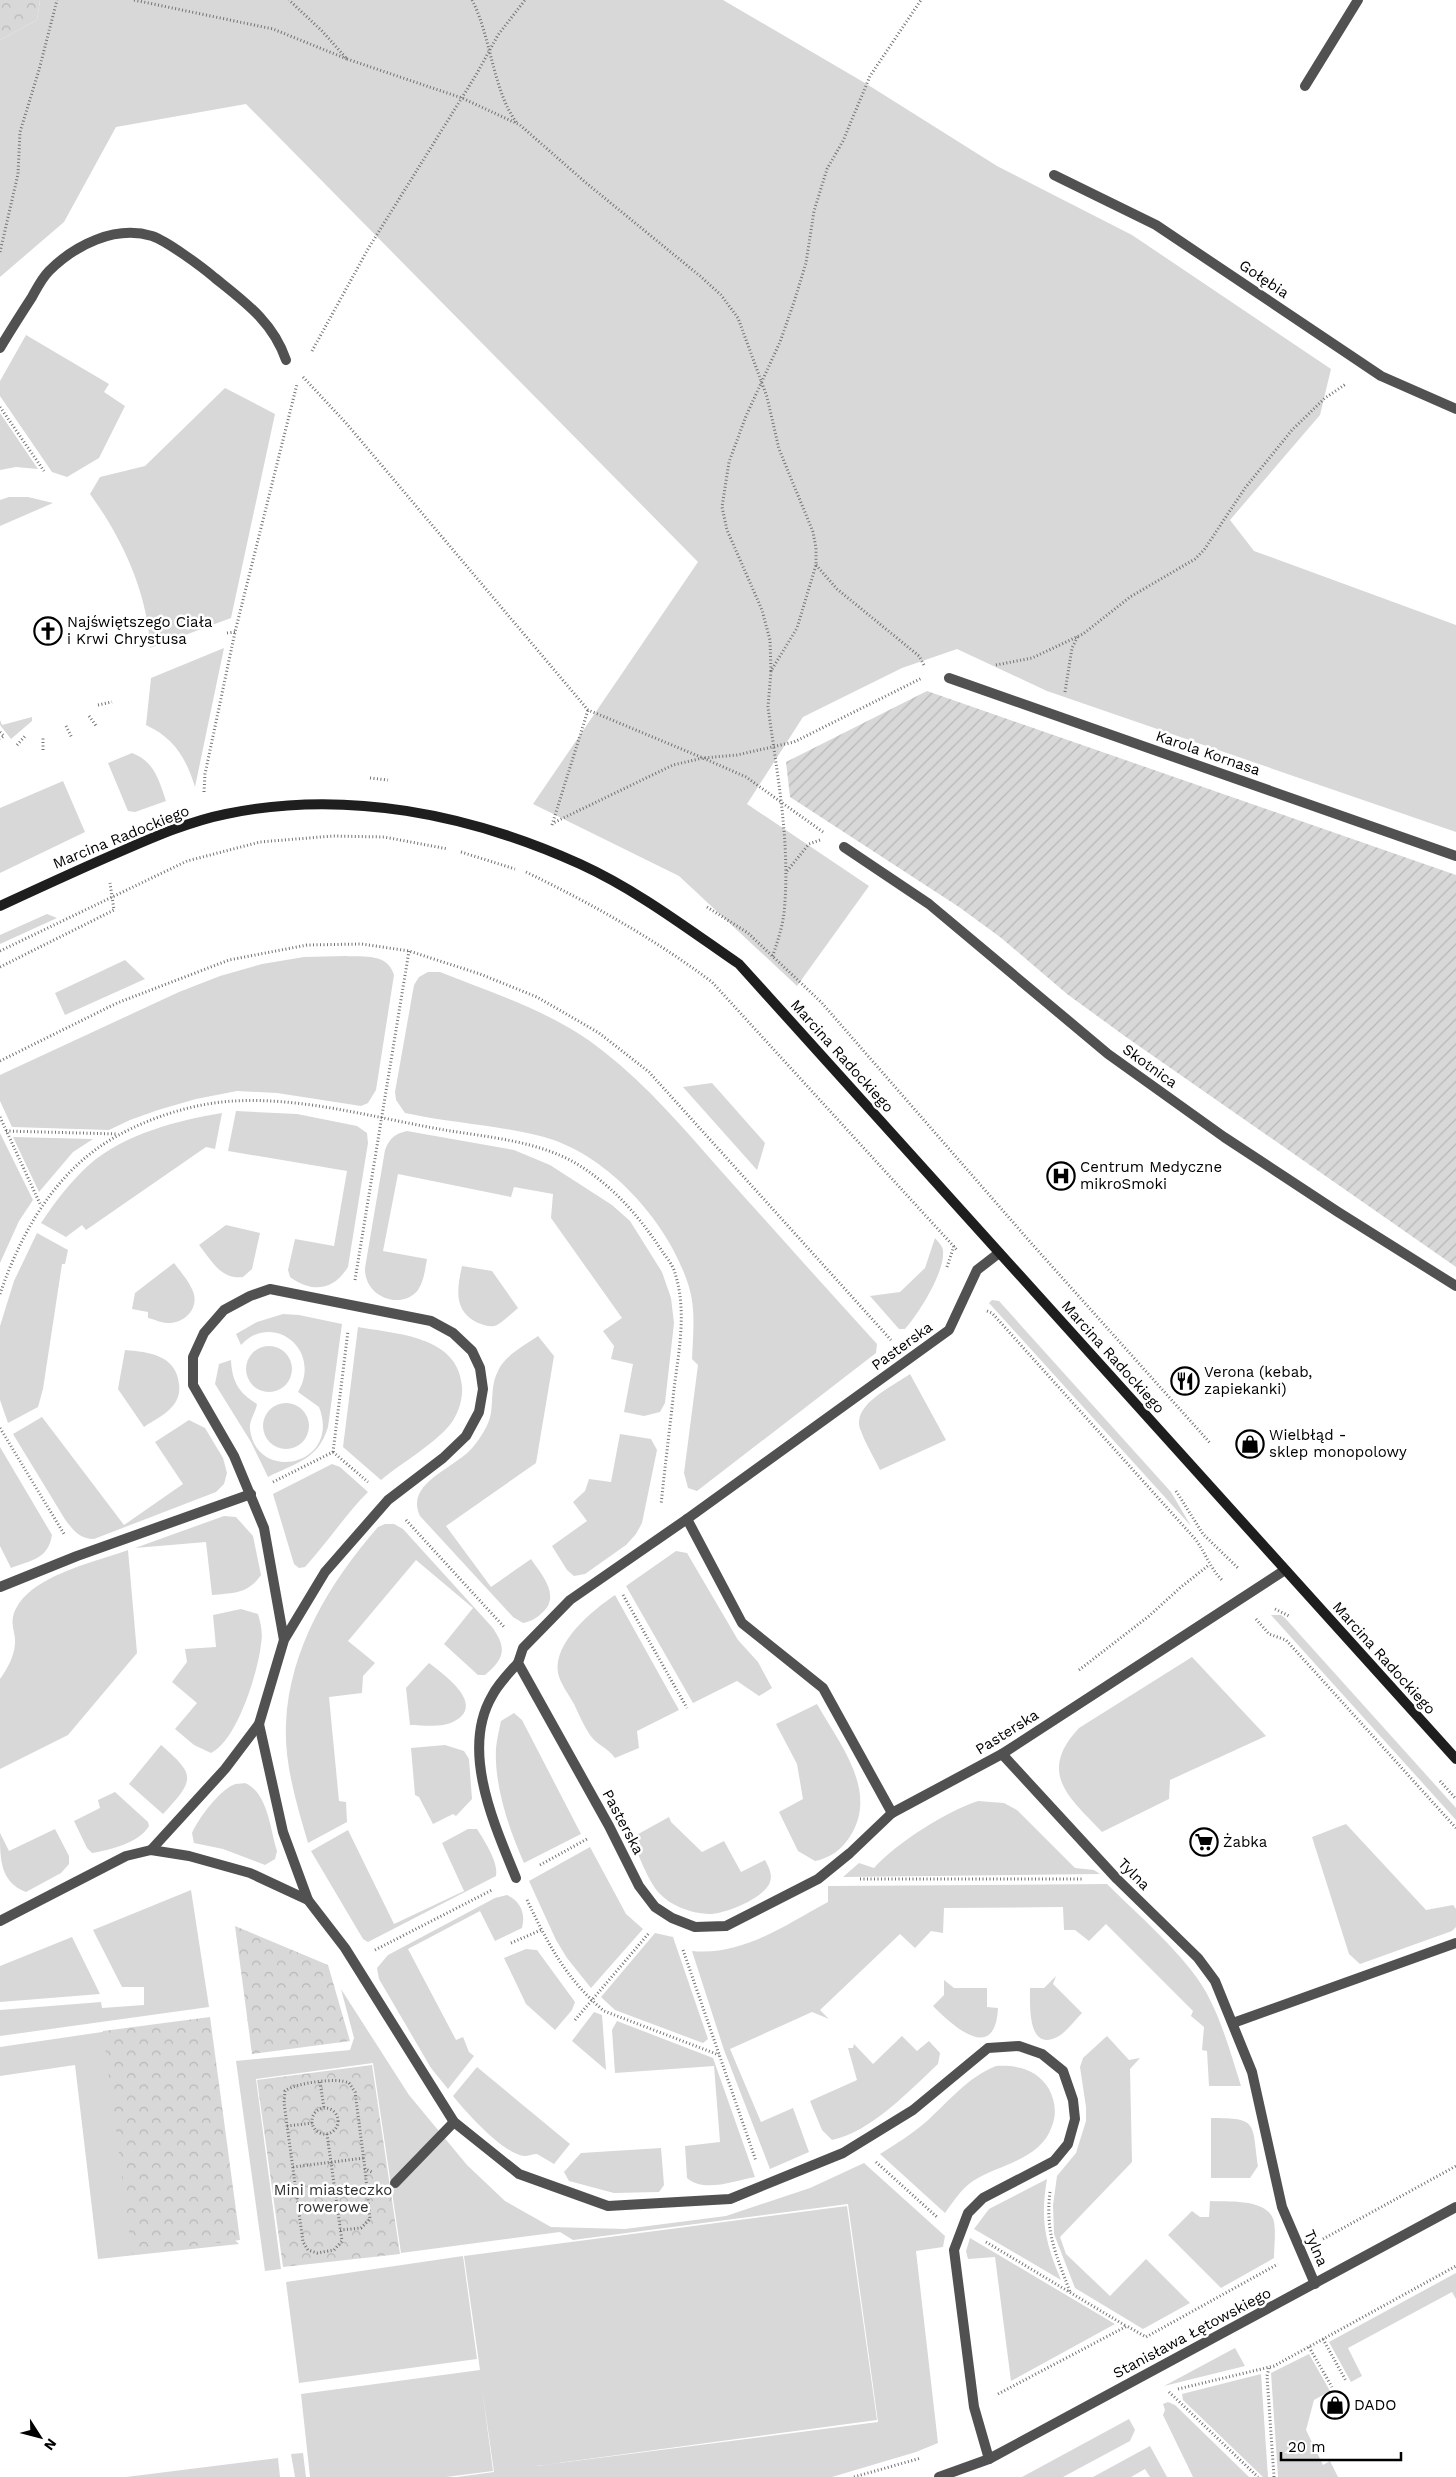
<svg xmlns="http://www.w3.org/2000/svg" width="1456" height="2477" viewBox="0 0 1456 2477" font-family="'Work Sans',sans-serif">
<defs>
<pattern id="forest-crowns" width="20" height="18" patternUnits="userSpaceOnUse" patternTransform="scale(1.25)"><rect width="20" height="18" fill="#d8d8d8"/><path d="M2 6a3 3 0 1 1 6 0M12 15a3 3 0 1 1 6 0" fill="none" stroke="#b8b8b8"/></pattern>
<pattern id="garden-furrows" width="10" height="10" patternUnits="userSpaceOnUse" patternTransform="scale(1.25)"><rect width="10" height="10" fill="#d8d8d8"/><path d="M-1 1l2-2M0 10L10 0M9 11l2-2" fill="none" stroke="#b8b8b8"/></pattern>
</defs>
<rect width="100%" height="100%" fill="#fff"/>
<g fill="#d8d8d8">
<polygon points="40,0 723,0 865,83 997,166 1132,235 1331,369 1320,415 1230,520 1254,551 1456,625 1456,832 1047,691 957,649 902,668 803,717 747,804 869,886 797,986 679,876 533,804 698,562 246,104 116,127 64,222 0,277 0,40 37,20"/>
<polygon points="26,335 109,384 104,392 125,406 99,458 67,477 52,472 0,396 0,381"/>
<path d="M225,388L275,414L231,618L150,648C148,593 122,538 90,494L100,477L145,466Z"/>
<polygon points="0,413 38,469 16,467 0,470"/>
<polygon points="9,497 28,497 53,503 0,526 0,500"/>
<path d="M224,648L195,787C186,758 174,738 146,725L151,678Z"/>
<polygon points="32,717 32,721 11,739 0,725 0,720 2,725"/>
<path d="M132,753C154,761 159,780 166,801L135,812L128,811L108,763Z"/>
<polygon points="63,781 85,832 0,873 0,808"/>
<polygon points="47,914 57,918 0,944 0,935"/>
<path d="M345,956C364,957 388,953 394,975L376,1090L368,1103L361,1106L277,1093L237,1091L196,1099L158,1110L130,1120L109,1130L12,1127L0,1101V1075L179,992L220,976L262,964L304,957Z"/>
<polygon points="125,960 145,979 65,1015 55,993"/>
<path d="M428,972H440C495,994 556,1013 603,1051C648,1086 685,1130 722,1172C774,1230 825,1287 877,1344L876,1353L697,1491L688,1488L684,1473L698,1365L692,1359C693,1335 696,1310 689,1287C670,1224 609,1155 544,1137C499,1125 450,1123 405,1113L396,1100L395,1092L414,985L419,977Z"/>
<polygon points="712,1083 765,1143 757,1170 683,1087"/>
<path d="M236,1111L297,1114L357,1126L367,1133L368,1143L348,1267C333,1291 312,1293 290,1277L288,1270L295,1239L334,1246L347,1171L228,1151Z"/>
<path d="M222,1113L215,1149L206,1147L86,1230L82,1225L66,1237L41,1223C55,1202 71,1181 90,1164C125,1134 178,1120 222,1113Z"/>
<path d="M407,1131L514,1150L550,1165L612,1205L630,1221L662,1272L671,1298L674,1323L665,1403L660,1412L644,1416L624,1412L633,1364L611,1359L614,1346L603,1331L622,1318L551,1218L553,1194L514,1187L511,1197L398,1174L383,1251L427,1259C425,1270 424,1281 418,1290C401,1311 364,1297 365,1268L385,1150C390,1138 394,1134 407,1131Z"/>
<polygon points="0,1133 33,1200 19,1221 0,1263"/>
<polygon points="13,1137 93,1139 73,1152 39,1192"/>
<path d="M226,1225L260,1233L252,1269L243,1277C221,1280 212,1261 199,1245Z"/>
<polygon points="37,1233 68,1250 65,1264 62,1264 43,1389 38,1407 8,1423 0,1400 0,1326 14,1281"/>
<path d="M935,1238C938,1242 943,1246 943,1251C945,1272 919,1313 905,1329H899L870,1296L900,1292L925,1268Z"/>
<path d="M174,1263C180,1271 188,1280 192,1289C201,1307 185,1324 167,1323C161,1323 154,1319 148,1318V1312L132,1309L135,1293Z"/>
<path d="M462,1266L492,1271L518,1308C512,1313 504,1321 497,1325C491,1328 484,1325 478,1323C453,1311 457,1289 462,1266Z"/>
<polygon points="992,1300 999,1301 1171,1492 1191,1526 989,1303"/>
<path d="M283,1314L299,1315L342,1324L328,1427C318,1460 297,1462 268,1477L251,1442L215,1384L219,1364L231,1360C232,1382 239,1393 257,1404C256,1412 249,1420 250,1429C256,1484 342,1466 319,1407L298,1392C323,1349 272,1311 241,1345L236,1334L257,1322Z"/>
<path d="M358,1327C397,1334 458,1336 462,1386C463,1398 459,1412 452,1422C439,1441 400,1464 381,1480L343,1447Z"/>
<path d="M538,1336L554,1356L536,1463L446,1526L491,1587L531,1559C541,1574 561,1595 543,1612C537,1618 532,1621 523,1623L513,1617L420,1516C404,1483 456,1468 473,1447C481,1437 489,1425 491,1413C493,1399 491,1384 498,1371C505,1355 524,1346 538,1336Z"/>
<circle cx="269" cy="1369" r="23"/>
<path d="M125,1350C149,1352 176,1355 179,1384C180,1390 179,1397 175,1403C169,1413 154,1420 144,1427L118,1389Z"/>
<path d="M910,1374L946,1440L880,1470C874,1457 866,1445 861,1431C850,1405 892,1387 910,1374Z"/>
<circle cx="286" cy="1426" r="23"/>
<path d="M42,1417L124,1525L183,1484L155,1442L189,1420L205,1428L223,1458L227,1473L224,1484L216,1492L94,1539C80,1539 74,1531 66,1521L13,1434Z"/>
<polygon points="620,1434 651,1439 657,1450 642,1523 636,1534 626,1545 585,1574 574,1576 567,1570 552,1546 587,1521 573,1502 585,1491 589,1479 611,1482"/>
<path d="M0,1447L52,1535C48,1559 32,1560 11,1568L0,1546Z"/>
<path d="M332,1464L340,1467L368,1492C345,1515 327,1543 305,1567L299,1568L294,1564L273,1494Z"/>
<path d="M224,1516L236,1517L253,1536L261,1575C248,1594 233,1593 212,1595L206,1542L135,1548Z"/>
<path d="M385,1524H394L403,1529L492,1627C507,1648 505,1658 485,1675H478L444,1644L473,1608L416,1560L348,1641L375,1663L363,1676L362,1693L329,1697L339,1801L346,1802L347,1822L308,1843C297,1805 284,1764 286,1724C289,1649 330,1582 378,1527Z"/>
<path d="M128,1550L137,1653L68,1735L0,1769V1679C7,1669 14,1657 15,1644C16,1635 11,1626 13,1617C23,1577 93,1563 128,1550Z"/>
<polygon points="676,1551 687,1553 738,1640 758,1662 772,1688 759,1696 737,1681 693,1703 626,1586"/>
<path d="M615,1595L679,1710L637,1731L639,1748L615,1758C607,1747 598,1746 590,1735C584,1726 579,1715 574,1704C569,1695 560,1683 558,1673C553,1642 593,1610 615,1595Z"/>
<path d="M241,1609L258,1614C261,1624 263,1634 261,1644C258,1672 237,1741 211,1753L194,1745L175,1729L197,1703L172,1682L187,1662L185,1649L216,1647L213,1615Z"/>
<polygon points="1271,1615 1281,1615 1285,1618 1456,1808 1456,1820"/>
<path d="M1192,1657L1266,1736L1170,1780L1169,1799L1102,1832C1069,1797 1037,1773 1079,1728Z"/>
<path d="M429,1663C443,1674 488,1705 453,1722C441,1728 423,1725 410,1725L406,1688Z"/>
<path d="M817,1704C840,1745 880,1792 849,1838C841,1850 830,1858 815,1861L798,1851L779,1812L803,1799L797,1764L776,1724Z"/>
<path d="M514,1713L522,1720L581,1834L524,1863C509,1829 494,1786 496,1748C497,1739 499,1730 501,1721Z"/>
<path d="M161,1745C197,1776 194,1780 163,1814L129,1784Z"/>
<polygon points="445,1745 464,1751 469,1759 472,1799 456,1816 453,1814 433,1824 419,1797 415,1795 411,1748"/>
<path d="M245,1783C268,1793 270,1829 277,1851L275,1859L265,1865L223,1849L194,1843L192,1833C198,1819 219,1791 233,1785C236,1783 242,1784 245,1783Z"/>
<path d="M115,1792L148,1822L149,1826C139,1843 110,1850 92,1853L87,1848L74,1821L100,1808L98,1800Z"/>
<path d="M978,1801L1004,1803L1017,1810L1075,1868L1094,1870L1100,1874L843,1877L859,1863L874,1868C898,1842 945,1812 978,1801Z"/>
<path d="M669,1817L671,1822L702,1852L724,1841L741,1872L765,1860C768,1866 773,1874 770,1882C765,1898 724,1915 708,1914C690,1913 671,1906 659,1893C648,1881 638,1853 631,1838Z"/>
<polygon points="1346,1824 1426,1910 1453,1905 1456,1909 1456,1927 1452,1931 1360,1964 1349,1954 1312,1837"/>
<path d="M55,1829L69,1856V1864L61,1873L26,1892C0,1882 0,1859 0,1833L9,1851Z"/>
<path d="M468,1829H477C484,1840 499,1863 496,1876L368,1942L363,1939L311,1851L348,1830L394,1924L464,1891L442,1843Z"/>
<polygon points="590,1847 626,1914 643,1929 591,1988 567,1958 556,1940 529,1881"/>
<path d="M1107,1884C1137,1914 1186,1956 1206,1992C1222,2021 1231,2054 1241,2086H1209L1207,2051L1202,2050L1204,2027L1191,2016L1193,2011L1106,1924L1089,1941L1075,1930H1064L1063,1907L944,1908L943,1933L931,1931L915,1948L900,1934L820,2010L829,2019L812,2012L730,2049L761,2122L793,2108L809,2152L770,2169L724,2050L692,1951C743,1956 785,1925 828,1902V1886Z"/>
<polygon points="191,1890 209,2007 0,2036 0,2010 101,2002 102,2008 144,2005 144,1987 122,1987 93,1930"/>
<path d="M507,1895C520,1901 526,1913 522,1928L495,1941L480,1911L408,1949L456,2040L463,2037L469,2052L474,2056L448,2089L431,2068L379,1979L377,1968L388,1955L495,1898Z"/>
<polygon points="655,1933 673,1937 708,2039 703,2043 615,2010 601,1997"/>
<polygon points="72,1937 100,1994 0,2002 0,1966"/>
<polygon points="526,1949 537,1950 575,2002 572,2010 555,2030 526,2004 504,1958"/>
<path d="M1056,1976L1053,1984L1082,2013C1075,2020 1067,2031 1059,2036C1027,2054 1030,2005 1030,1988H1044Z"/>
<path d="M944,1980L954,1988H987V2007L998,2008C995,2064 954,2027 933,2006L944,1995Z"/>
<polygon points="341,1989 409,2095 467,2165 505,2201 551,2227 625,2229 726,2216 810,2188 864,2163 945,2236 943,2247 916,2251 938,2443 916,2452 832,2477 457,2477 494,2472 482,2388 493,2471 446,2477 310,2477 301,2394 480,2370 464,2256 847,2206 877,2420 536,2466 878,2422 848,2204 573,2240 560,2232 401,2253 373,2063 256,2079 281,2269 265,2271 236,2061 350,2050 354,2038"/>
<polygon points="594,2012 602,2015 606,2070 572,2041"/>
<path d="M617,2021L713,2058L755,2177C734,2181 704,2193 687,2178L685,2146L720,2142L714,2066L615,2073L612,2030Z"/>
<polygon points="109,2031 229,2234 239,2244 98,2259 75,2065 0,2076 0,2047"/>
<path d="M902,2036L917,2051L929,2041L940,2053L938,2064C910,2090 871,2132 832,2140L822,2130L810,2101L857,2080L848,2048H853L854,2044L873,2064Z"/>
<polygon points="1107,2036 1129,2060 1140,2058 1130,2069 1132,2162 1060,2237 1066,2254 1110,2296 1146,2259 1190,2303 1143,2329 1075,2288 1054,2234 1053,2205 1057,2176 1076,2153 1086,2121 1086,2107 1080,2067 1083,2058"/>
<path d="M996,2066C1017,2065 1037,2069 1049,2089C1055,2101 1057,2113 1052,2126C1041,2160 999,2164 973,2181C961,2189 953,2202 945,2213L880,2154C896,2144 912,2134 927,2121C949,2101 968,2077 996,2066Z"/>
<path d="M477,2067L570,2144L554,2164L537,2154C533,2154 528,2156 525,2156C504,2155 466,2112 453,2096Z"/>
<path d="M1211,2118C1258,2118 1252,2122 1258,2166L1250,2178H1211Z"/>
<polygon points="661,2148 664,2185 659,2192 614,2193 569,2181 564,2172 581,2153"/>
<path d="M1047,2179C1040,2220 1045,2242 1061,2280L974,2229L989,2209Z"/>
<path d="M1210,2201C1229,2202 1269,2198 1274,2222C1276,2233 1274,2247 1274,2258L1221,2288L1168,2235L1192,2211L1200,2217H1209Z"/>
<polygon points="970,2238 1115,2324 1011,2381 995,2257 968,2259 966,2251"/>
<polygon points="463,2256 477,2359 299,2383 286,2282"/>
<polygon points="1456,2273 1456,2299 1452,2292 1348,2348 1362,2376 1351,2382 1329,2342"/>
<polygon points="1235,2348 1245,2366 1164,2386"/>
<polygon points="1309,2354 1330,2391 1314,2400 1306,2430 1323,2465 1330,2461 1338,2477 1278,2477 1271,2373"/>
<polygon points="1261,2374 1268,2477 1263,2477 1183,2400 1182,2394"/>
<polygon points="1168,2402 1175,2405 1249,2477 1193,2477 1163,2415 1165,2410 1163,2404"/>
<polygon points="1129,2419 1135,2430 1130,2441 1063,2477 1022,2477"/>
<polygon points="1150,2446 1167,2477 1150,2477 1145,2469 1131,2477 1093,2477"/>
<polygon points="303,2453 306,2477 295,2477 291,2454"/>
<polygon points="278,2458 280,2477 126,2477"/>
</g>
<g fill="url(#forest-crowns)">
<polygon points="0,0 40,0 37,20 0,40"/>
<polygon points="235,1926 328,1965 350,2041 252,2054"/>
<polygon points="210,2017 240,2240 132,2254 103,2031"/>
<polygon points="372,2065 400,2254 283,2267 257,2080"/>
</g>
<polygon fill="url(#garden-furrows)" points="927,691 1456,875 1456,1267 1126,1037 1067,994 1000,937 959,907 790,797 786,762"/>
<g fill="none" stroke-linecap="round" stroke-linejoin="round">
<g stroke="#737373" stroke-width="3" stroke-dasharray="1 2.5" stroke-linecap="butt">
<polyline points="134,0 273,29 347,59 322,31 289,0"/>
<path d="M472,0C491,36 493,92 517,123"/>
<path d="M347,59L462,98L520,125L585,182L700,276L721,295L738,318L767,397L779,449L813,532L816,548V565L797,628L771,671L768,707C777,774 791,845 784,913C782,929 777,943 772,958"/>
<polyline points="0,252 18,174 20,132 39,70 57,0"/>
<polyline points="312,351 368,249 476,75 498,35 525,0"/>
<polyline points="303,377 346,423 588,710 703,758 673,765 553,823"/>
<polyline points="0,407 44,471"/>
<polyline points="816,565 837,589 919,656 925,667"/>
<polyline points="227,633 235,632"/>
<polyline points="996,665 1032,658 1083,634 1130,597 1195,559 1204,550 1245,488 1292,430 1325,398 1346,384"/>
<polyline points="771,671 770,640 762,610 727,530 722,507 729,462 746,416 780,342 794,302 806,263 814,211 827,169 843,141 870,76 921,0"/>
<polyline points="1065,692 1072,648 1078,636"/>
<polyline points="98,705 112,702"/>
<polyline points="89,716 97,727"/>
<polyline points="66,726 72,738"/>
<polyline points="0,732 4,736 0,739"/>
<polyline points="17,745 26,735"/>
<polyline points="43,750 43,736"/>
<polyline points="370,778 388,780"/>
<polyline points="204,792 205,774 235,632 297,384"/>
<polyline points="552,825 588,710"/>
<polyline points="823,832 746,777 703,758 737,755 794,742 922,678"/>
<polyline points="461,852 515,869"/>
<polyline points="787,871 809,844 820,840"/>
<path d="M526,872C592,904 653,938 712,982L958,1251"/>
<polyline points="707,907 748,933 821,1002 1032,1244 1211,1444"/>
<polyline points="0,951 187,861 260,842 333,836 384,837 448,849"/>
<polyline points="0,967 114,910 110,883"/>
<polyline points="0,1061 117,1003 229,960 307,945 362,944 409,951 480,974 537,997 599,1033 649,1072 891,1340"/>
<polyline points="0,1117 41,1206"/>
<polyline points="6,1131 117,1134"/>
<polyline points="947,1267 954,1246"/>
<polyline points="355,1280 409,951"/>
<path d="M0,1294C22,1230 57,1169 117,1136C151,1117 195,1103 234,1101C302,1097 372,1117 439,1129C484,1137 537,1140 577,1164C613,1186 639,1216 662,1251C666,1257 673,1265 675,1273C687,1311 679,1350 674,1389C670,1427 665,1466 661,1505"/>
<path d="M987,1311L992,1313L1196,1540C1206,1554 1210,1568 1222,1580"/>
<polyline points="0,1428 64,1534"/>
<polyline points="333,1452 348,1331"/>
<polyline points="333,1452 368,1482"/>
<polyline points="273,1482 333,1452"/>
<polyline points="1176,1491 1203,1534 1239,1569"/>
<polyline points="406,1520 505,1628"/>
<polyline points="623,1595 687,1708"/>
<polyline points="1275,1609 1289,1616"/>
<polyline points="1256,1619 1269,1634 1286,1640 1456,1828"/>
<polyline points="1079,1670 1149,1616 1181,1587 1209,1565"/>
<polyline points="1440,1781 1456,1799"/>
<polyline points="540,1865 587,1839"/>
<polyline points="860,1879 1082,1879"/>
<path d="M527,1900C548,1944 566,1979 604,2011L719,2055"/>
<polyline points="511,1943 541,1930"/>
<polyline points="375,1950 492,1890"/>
<polyline points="683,1950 756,2161"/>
<polyline points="575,2020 649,1933"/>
<polyline points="320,2082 324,2108"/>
<circle cx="325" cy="2121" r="13"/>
<polyline points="287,2126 313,2123"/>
<path d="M327,2134L342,2241L334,2250L317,2253L308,2250L303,2242L284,2103L285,2091C295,2083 338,2077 349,2083L355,2092L365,2169L372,2172"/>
<polyline points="876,2162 938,2218"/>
<polyline points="293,2167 364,2158"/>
<path d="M1050,2192C1045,2233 1056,2254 1070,2292"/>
<polyline points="340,2230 361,2228 370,2219 365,2169"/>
<polyline points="1323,2239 1456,2166"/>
<polyline points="986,2242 1126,2326"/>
<polyline points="1323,2339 1346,2381"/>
<polyline points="1309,2347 1332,2387"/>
<polyline points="1269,2368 1267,2376 1274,2477"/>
<polyline points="1178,2389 1274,2366 1456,2266"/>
<polyline points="1169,2392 1258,2477"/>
<polyline points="998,2394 1127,2326 1146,2337 1278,2264"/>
<polyline points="854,2477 921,2458"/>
</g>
<g stroke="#515151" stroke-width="10">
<path d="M0,348C10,331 21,314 32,297C37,288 42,278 49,271C75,245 115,225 152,236C167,241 202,267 215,278C245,302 273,322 286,360"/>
<polyline points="999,1253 977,1270 949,1330 687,1519 570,1600 523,1648 518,1663 609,1826 639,1886 655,1907 672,1918 695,1927 726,1926 818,1879 850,1853 892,1813 1002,1754 1285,1570"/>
<polyline points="687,1519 742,1623 823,1688 892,1813"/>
<polyline points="0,1587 77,1556 251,1494"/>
<polyline points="259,1724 283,1832 308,1900"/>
<polyline points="1002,1754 1117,1879 1198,1958 1215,1981 1252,2072 1282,2207 1315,2284"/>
<polyline points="151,1850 225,1769 259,1724 284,1640 325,1572 388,1500 443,1458 466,1436 479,1412 483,1389 480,1368 472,1351 453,1333 431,1321 270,1289 250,1296 224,1310 204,1333 193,1357 193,1385 234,1456 264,1528 284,1640"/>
<path d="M516,1878C495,1826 460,1751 492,1696C498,1684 509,1673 518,1663"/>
<polyline points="0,1921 126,1856 151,1850 189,1856 250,1873 308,1900 345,1948 454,2122 519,2174 608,2206 730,2199 843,2153 913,2110 988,2048 1019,2046 1042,2054 1063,2071 1073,2100 1075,2119 1068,2144 1054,2161 983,2198 968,2213 954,2250 974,2407 989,2459"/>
<polyline points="1233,2023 1456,1943"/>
<polyline points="395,2183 454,2122"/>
</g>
<g stroke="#515151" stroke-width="10">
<polyline points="1305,86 1358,0"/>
<polyline points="1054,175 1156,225 1381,376 1456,409"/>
<polyline points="949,678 1456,856"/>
<polyline points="844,847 929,904 1108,1054 1224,1137 1338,1212 1456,1286"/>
<polyline points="939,2477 989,2459 1456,2207"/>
</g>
<path stroke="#1e1e1e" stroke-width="10" d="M0,906C41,887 82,868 124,850C156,836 191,821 226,814C345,789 470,814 580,864C637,890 688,929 739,964L1456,1759"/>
</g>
<defs>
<g id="church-ring" transform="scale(1.4375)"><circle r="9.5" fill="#fff" stroke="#000" stroke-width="1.5"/><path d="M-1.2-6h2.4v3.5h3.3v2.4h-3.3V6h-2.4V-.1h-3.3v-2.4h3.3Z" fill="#000"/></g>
<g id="hospital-ring" transform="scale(1.4375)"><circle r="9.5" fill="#fff" stroke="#000" stroke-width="1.5"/><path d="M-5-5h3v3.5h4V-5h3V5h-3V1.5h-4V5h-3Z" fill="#000"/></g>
<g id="restaurant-ring" transform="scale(1.4375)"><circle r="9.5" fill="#fff" stroke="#000" stroke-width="1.5"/><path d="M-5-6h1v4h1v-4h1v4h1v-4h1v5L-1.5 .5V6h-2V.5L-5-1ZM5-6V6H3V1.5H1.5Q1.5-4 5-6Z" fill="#000"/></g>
<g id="shop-ring" transform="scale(1.4375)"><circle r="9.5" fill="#fff" stroke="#000" stroke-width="1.5"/><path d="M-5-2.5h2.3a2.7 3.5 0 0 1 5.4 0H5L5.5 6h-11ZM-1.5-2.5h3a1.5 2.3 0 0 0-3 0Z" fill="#000"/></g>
<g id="supermarket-ring" transform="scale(1.4375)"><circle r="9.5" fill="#fff" stroke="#000" stroke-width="1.5"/><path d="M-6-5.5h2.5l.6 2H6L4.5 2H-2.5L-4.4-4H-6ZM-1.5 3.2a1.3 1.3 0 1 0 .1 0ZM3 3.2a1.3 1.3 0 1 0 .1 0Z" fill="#000"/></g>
</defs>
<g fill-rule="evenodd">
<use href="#church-ring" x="48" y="631"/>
<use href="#hospital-ring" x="1061" y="1176"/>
<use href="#restaurant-ring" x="1185" y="1381"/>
<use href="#shop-ring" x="1250" y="1444"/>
<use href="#supermarket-ring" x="1204" y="1842"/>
<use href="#shop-ring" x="1335" y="2405"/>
</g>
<g text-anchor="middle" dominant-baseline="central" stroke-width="5" stroke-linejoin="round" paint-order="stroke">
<g font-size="15" fill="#000" stroke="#fff">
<text transform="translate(1264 279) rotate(34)">Gołębia</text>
<text transform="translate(1208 753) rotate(19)">Karola Kornasa</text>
<text transform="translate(121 837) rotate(-22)">Marcina Radockiego</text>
<text transform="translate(842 1056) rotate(48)">Marcina Radockiego</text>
<text transform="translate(1150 1066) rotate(36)">Skotnica</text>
<text transform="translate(902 1346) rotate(-36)">Pasterska</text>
<text transform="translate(1113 1357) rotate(48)">Marcina Radockiego</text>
<text transform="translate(1384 1658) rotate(48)">Marcina Radockiego</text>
<text transform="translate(1007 1732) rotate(-32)">Pasterska</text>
<text transform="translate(623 1822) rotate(62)">Pasterska</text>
<text transform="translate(1134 1874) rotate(45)">Tylna</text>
<text transform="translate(1316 2248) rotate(67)">Tylna</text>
<text transform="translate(1192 2333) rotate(-28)">Stanisława Łętowskiego</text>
</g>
<g font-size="15" fill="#000" stroke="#fff" text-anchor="start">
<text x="67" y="622">Najświętszego Ciała<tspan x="67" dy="17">i Krwi Chrystusa</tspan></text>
<text x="1080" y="1167">Centrum Medyczne<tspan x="1080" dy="17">mikroSmoki</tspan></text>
<text x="1204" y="1372">Verona (kebab,<tspan x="1204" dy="17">zapiekanki)</tspan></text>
<text x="1269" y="1435">Wielbłąd -<tspan x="1269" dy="17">sklep monopolowy</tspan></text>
<text x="1223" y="1842">Żabka</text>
<text x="1354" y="2405">DADO</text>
</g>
<g font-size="15" fill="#2f2f2f" stroke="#fff">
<text x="333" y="2190">Mini miasteczko<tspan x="333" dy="17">rowerowe</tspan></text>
</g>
</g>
<g transform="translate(40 2437) rotate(126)" stroke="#ffffff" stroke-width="4" paint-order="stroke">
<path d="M0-4L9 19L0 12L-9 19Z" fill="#000000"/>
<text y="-8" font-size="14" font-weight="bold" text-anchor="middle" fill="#000000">N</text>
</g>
<path d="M1281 2452v8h120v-8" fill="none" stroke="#000000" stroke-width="2.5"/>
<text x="1288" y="2452" font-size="15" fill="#000000" stroke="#ffffff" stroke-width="4" paint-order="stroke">20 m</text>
</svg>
